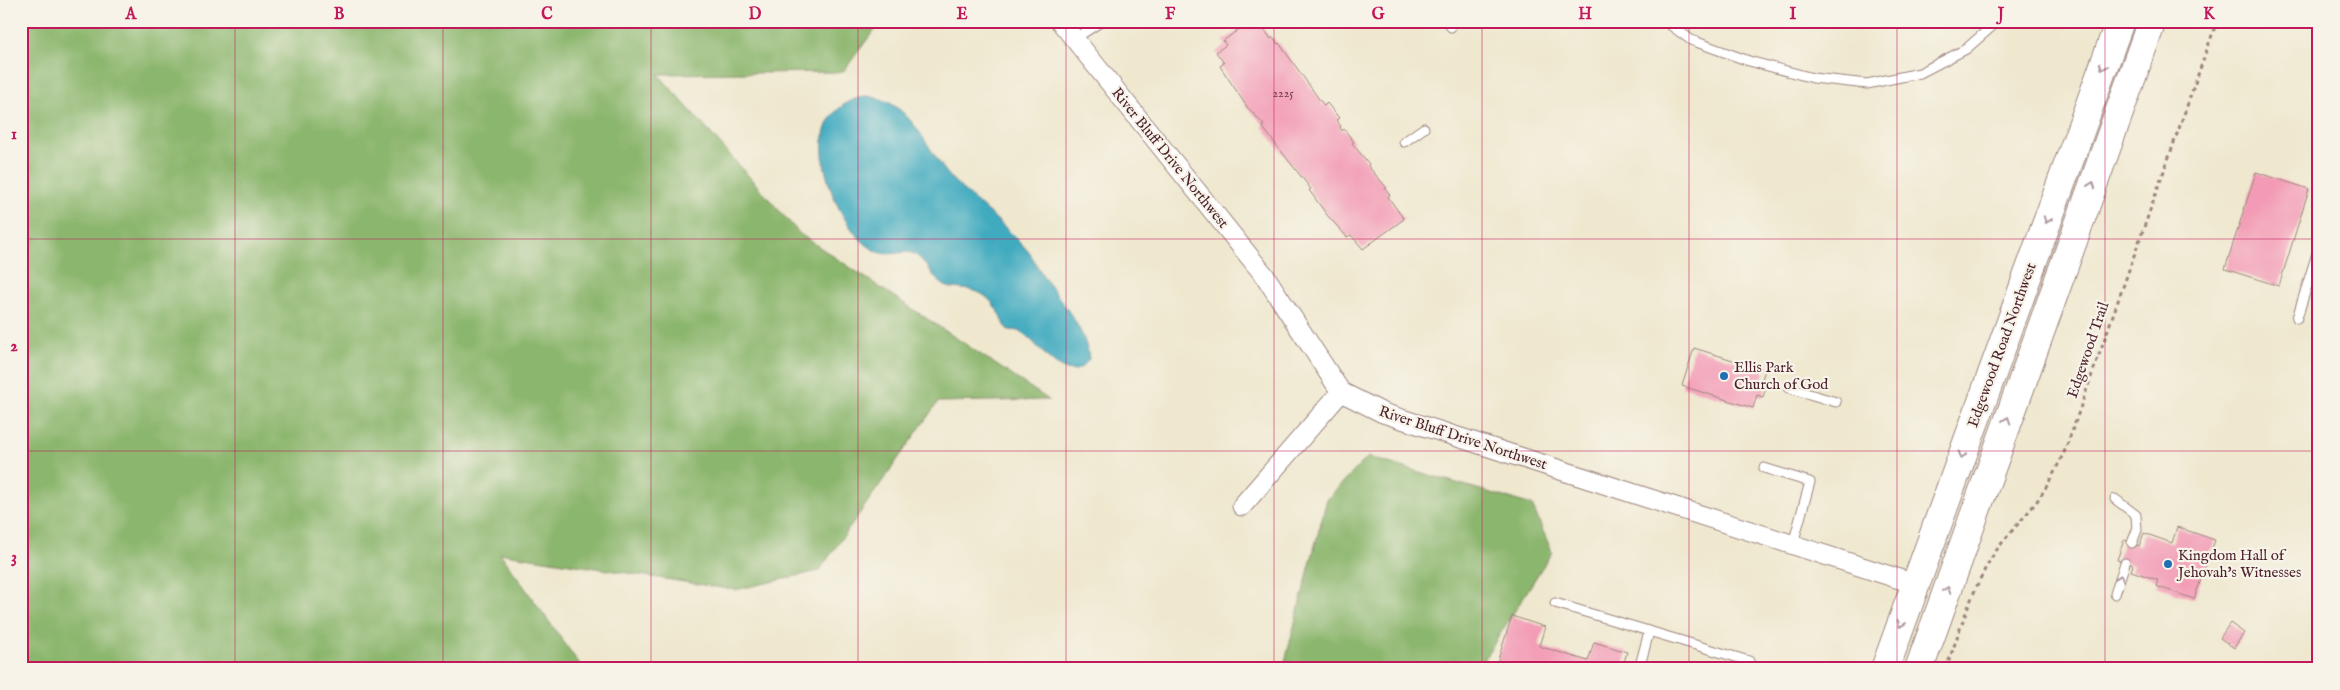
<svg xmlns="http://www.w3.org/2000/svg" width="2340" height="690" viewBox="0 0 2340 690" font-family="'IM FELL English',serif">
<rect width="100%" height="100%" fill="#f7f3e8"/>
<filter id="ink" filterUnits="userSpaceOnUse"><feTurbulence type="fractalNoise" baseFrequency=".02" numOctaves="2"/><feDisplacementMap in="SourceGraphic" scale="10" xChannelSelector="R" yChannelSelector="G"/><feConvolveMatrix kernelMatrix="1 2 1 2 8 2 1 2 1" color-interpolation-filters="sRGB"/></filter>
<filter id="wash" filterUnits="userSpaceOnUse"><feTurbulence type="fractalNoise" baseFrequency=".0096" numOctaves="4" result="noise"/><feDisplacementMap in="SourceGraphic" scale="20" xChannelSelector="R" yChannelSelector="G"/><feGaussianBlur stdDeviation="1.12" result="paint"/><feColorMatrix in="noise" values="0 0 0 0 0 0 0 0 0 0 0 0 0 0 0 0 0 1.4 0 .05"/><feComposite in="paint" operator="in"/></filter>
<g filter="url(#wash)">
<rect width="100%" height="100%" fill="#efe8cf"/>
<g fill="#8bb66d" stroke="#6a6a4c">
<polygon points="21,21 881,21 843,72 658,74 800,234 1049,400 938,402 819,571 735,590 500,553 583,669 21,669"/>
<polygon points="1368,457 1532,505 1552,552 1478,669 1283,669 1327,499"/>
</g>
<path fill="#3faabf" stroke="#446475" d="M866,96C912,99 926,151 953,180C977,204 1006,225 1028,251C1035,260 1039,271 1046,280C1063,304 1086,330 1089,359C1065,394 1038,339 1019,331C1015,330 1011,331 1007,329C996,308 990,290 962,289C955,288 947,289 941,283C930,275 925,258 912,253C901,250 890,257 878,252C844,237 816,169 824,134C829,112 846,100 866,96Z"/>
<g id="blocks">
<g fill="#f39bb6">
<polygon points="1250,21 1258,21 1271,39 1273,37 1278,44 1279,43 1324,106 1327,103 1339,118 1336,120 1341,126 1340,127 1342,131 1344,129 1354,142 1352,143 1369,164 1368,166 1387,188 1385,189 1390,195 1388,197 1404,219 1363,249 1351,235 1347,237 1327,215 1309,190 1311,189 1270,137 1262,126 1264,125 1247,107 1220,66 1224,63 1216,52 1226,45 1223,41"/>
<polygon points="2256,172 2309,189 2279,286 2225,269"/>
<polygon points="1694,348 1765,370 1761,382 1767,384 1763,397 1757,395 1753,408 1682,386"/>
<polygon points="2177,527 2215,540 2194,599 2156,586 2158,580 2131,571 2133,565 2117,560 2124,540 2139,546 2144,533 2172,543"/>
<polygon points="1512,616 1545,627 1539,646 1588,661 1594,642 1627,652 1622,669 1495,669"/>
<polygon points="2230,623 2244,633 2234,648 2220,638"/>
<polygon points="1658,662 1680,668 1679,669 1656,669"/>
</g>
</g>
</g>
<g filter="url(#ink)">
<use href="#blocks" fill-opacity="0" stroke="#9c847d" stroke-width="1"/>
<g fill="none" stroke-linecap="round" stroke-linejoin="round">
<g stroke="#9c847d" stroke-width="11">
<g id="service">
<polyline points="1448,21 1451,27"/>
<polyline points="1665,21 1691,40 1749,61 1813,78 1867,84 1920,73 1966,49 1998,21"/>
<polyline points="1074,39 1102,21"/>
<polyline points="1404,142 1424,128"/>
<polyline points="2297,318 2319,247"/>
<polyline points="1789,388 1836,402"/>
<polyline points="1764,468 1810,482 1793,544"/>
<polyline points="2115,499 2136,515 2137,530 2132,543"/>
<polyline points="2115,594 2125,563"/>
<polyline points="1555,603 1749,661"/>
<polyline points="1639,669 1649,632"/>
</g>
</g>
<g stroke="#9c847d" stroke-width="21">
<g id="minor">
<polyline points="1060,21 1265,276 1341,392 1383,413 1915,584"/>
<polyline points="1242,506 1341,392"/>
</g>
</g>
<g stroke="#9c847d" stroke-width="30">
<g id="primary">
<polyline points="1885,669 2120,21"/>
<polyline points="1919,669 2152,21"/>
</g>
</g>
<path stroke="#9c847d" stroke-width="3" stroke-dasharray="4 4" stroke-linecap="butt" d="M1946,669C1959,633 1970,595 1989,562C2001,541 2019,524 2034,505C2048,487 2057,467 2066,448L2217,21"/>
<use href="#service" stroke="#fff" stroke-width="9"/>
<use href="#minor" stroke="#fff" stroke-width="19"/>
<use href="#primary" stroke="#fff" stroke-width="28"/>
</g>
<defs><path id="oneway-chevron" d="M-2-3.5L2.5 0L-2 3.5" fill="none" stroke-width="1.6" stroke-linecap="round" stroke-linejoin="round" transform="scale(1.25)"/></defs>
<g stroke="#ae9aa0">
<use href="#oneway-chevron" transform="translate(2103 67) rotate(110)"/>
<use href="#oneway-chevron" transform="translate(2092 185) rotate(-70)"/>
<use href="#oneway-chevron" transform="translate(2047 220) rotate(110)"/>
<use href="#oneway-chevron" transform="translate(2007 420) rotate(-70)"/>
<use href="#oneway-chevron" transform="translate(1962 455) rotate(110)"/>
<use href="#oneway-chevron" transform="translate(2120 578) rotate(-71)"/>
<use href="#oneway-chevron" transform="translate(1947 590) rotate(-70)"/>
<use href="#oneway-chevron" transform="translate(1901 624) rotate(110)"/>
</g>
</g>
<path fill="none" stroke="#c2185b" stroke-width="1" stroke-opacity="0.55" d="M235,21V669M443,21V669M651,21V669M858,21V669M1066,21V669M1274,21V669M1482,21V669M1689,21V669M1897,21V669M2105,21V669M21,239H2319M21,451H2319"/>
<g fill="#1f6fb2" stroke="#f7f3e8" stroke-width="2">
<circle cx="1724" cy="376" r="5"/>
<circle cx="2168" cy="564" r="5"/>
</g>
<g text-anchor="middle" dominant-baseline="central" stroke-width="4.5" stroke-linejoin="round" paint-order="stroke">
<g font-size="12" fill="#743e4e">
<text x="1283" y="93">2225</text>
</g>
<g font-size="15" fill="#4a1f2b" stroke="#f7f3e8">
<text transform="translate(1170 158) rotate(51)">River Bluff Drive Northwest</text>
<text transform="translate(2002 345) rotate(-70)">Edgewood Road Northwest</text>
<text transform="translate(2088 350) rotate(-71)">Edgewood Trail</text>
<text transform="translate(1463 438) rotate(18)">River Bluff Drive Northwest</text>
</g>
<g font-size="15" fill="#4a1f2b" stroke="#f7f3e8" text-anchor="start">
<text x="1734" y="367">Ellis Park<tspan x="1734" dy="17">Church of God</tspan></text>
<text x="2178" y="555">Kingdom Hall of<tspan x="2178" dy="17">Jehovah's Witnesses</tspan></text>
</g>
</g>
<rect width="2340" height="690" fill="none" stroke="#f7f3e8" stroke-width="55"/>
<rect x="28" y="28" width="2284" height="634" fill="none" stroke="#c2185b" stroke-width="2"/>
<g font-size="16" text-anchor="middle" font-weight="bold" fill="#c2185b">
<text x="131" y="19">A</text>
<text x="339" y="19">B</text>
<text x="547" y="19">C</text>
<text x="755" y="19">D</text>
<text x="962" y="19">E</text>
<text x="1170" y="19">F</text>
<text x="1378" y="19">G</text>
<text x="1585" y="19">H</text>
<text x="1793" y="19">I</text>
<text x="2001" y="19">J</text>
<text x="2209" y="19">K</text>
<text x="14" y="139">1</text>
<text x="14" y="351">2</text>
<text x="14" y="562">3</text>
</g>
</svg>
